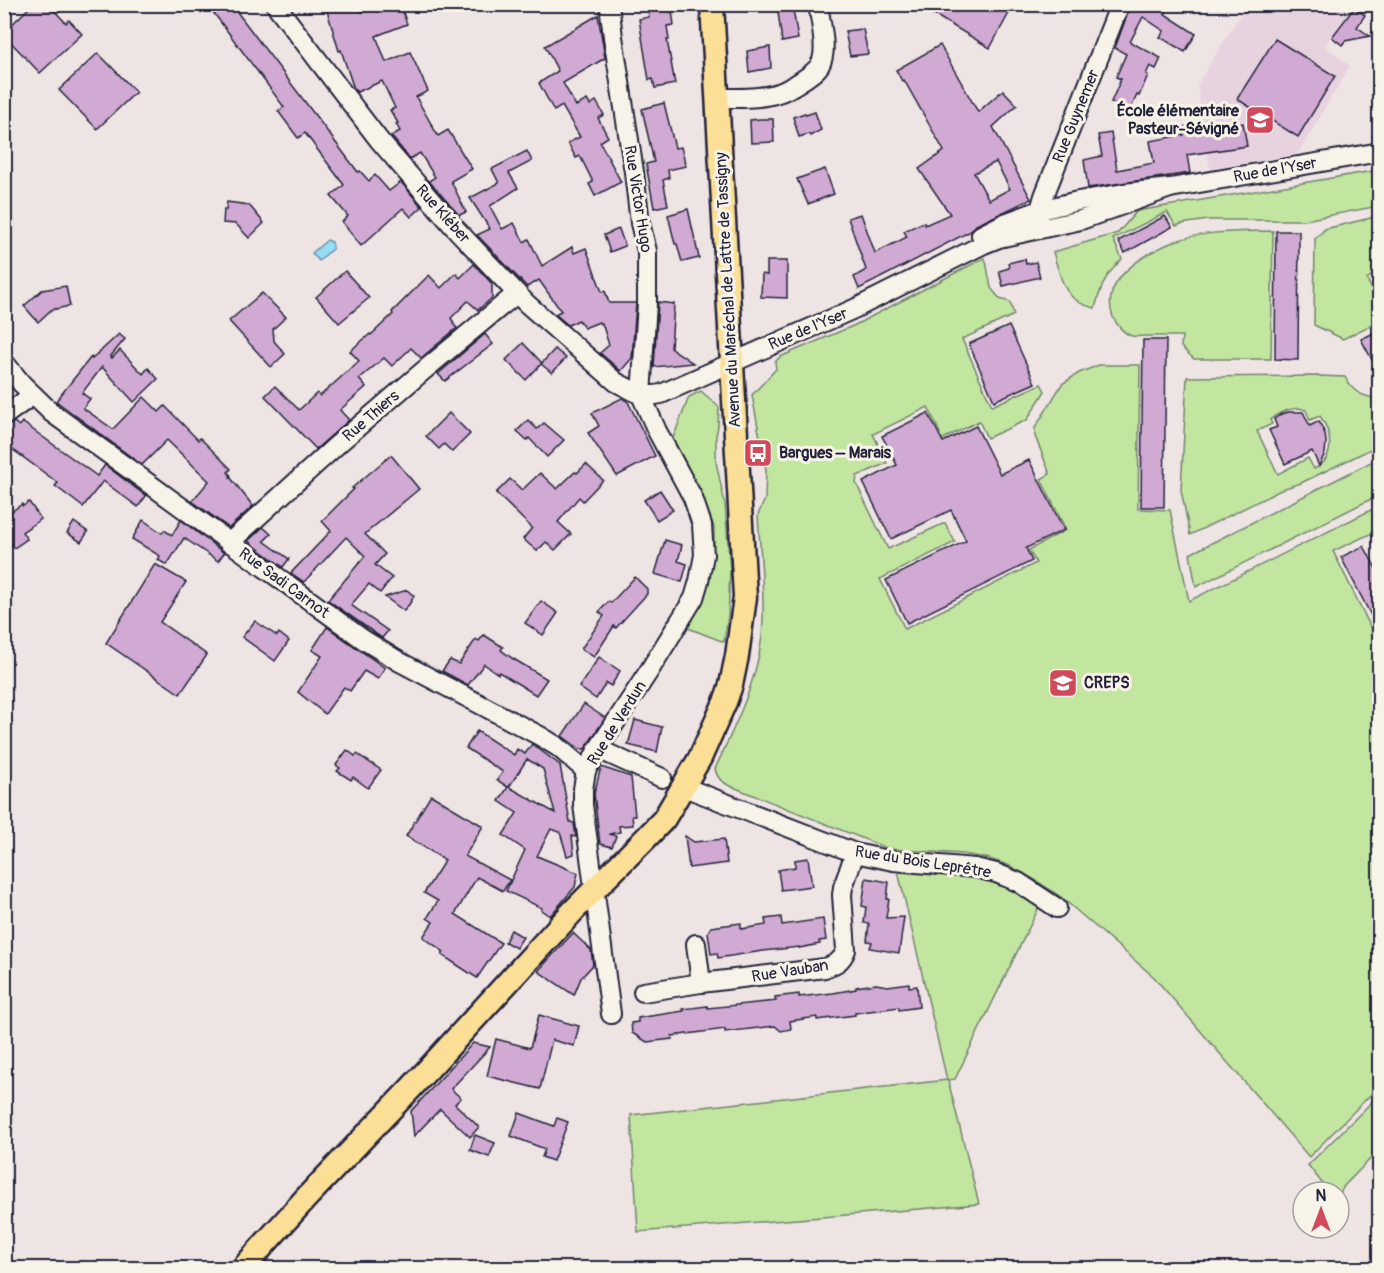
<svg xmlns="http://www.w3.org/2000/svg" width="1384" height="1273" viewBox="0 0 1384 1273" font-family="Pangolin,sans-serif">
<rect width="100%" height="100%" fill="#efe4e4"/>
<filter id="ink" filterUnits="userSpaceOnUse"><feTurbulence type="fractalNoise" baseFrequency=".0167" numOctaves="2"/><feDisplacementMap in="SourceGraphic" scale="12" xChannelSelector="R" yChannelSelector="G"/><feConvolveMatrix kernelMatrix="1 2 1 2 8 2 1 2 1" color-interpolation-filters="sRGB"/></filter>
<g filter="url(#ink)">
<polygon fill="#e6d3df" points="1235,5 1355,5 1325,46 1350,66 1298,154 1210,169 1197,85 1243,10"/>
<g fill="#c2e6a0" stroke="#72846e" stroke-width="1.5" fill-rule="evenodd">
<path d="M1379,170V206L1305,220H1208L1181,224L1176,226L1167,212L1113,239L1122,259C1104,277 1102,284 1095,308C1063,302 1061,278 1053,252L1118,233L1137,211Z"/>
<polygon points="1379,216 1379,270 1367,279 1379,307 1379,321 1343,339 1314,325 1315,239 1325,229"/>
<path d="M1273,231L1271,359H1194L1181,347L1182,336C1170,336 1158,336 1145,336C1141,336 1135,337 1132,336C1124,334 1116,324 1113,317C1099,280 1144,254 1173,242C1204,230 1241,232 1273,231Z"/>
<path d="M984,258L986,261L991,288L1000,299L1010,302L1014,315L962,339L992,406L1041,384L1045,391L1027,420L987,438L979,421L941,440L938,435L940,433L928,407L873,434L887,463L857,476L856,483L888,549L945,523L955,542L880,579L905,629L1036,563L1029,550L1066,530L1041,479L1050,474L1035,436V428L1062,384L1079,373L1099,365H1140L1138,509L1170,510L1189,601L1379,506V530L1333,551L1379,644V1086L1309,1157L1154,977L1061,897L1035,880L1008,865L986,858L963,854L889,849L728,785C721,781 717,778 715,769C736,723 762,673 763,621C764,587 760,549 758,515L765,499L766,470L752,395L776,369L775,362L780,357L855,325Z"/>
<path d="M1318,376L1345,377C1353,393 1362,396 1379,399V445L1301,483L1285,488L1190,535L1181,490L1187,377ZM1299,408L1306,410L1310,420L1320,416C1332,433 1336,459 1314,469L1308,458L1278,474L1257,431L1272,424L1270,420C1278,412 1288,409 1299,408Z"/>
<polygon points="701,391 719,407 718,426 716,436 716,462 725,504 730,571 728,616 724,642 688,628 710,577 714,543 714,527 705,503 673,438 689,397"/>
<polygon points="1379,458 1379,495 1196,587 1190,554"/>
<polygon points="897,867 1002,880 1041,903 955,1079 948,1080 979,1204 638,1232 631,1115 947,1080"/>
<polygon points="1379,1095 1379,1150 1344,1186 1339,1195 1339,1192 1329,1192 1308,1165"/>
</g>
<polygon fill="#94ddf5" stroke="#6692ab" stroke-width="1.5" points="327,240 332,242 333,248 319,261 312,253"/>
<g fill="#d0aad3" stroke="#22223b" stroke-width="1.5" fill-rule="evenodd">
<polygon points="33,4 48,4 66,23 69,20 82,34 40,73 4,35 4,32"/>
<polygon points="207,4 231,4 358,172 360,171 369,181 375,175 389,191 401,182 422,207 411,217 403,208 361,246 342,222 348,216 331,196 344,185 305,133 298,138 278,111 284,107"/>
<polygon points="325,4 360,4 362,12 383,4 400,4 407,24 376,36 386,62 410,52 428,91 416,97 438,136 448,130 472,169 451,181 466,212 459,215 429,181 435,177 420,153 410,159 391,136 400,131 396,124 398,123 390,110 395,108 382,81 357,92 354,89 341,50 339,51"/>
<polygon points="647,4 671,4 674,25 667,26 669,40 667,40 675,84 655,88 653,79 649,80 639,19 649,17"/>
<polygon points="777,4 792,4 798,39 782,42"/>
<polygon points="916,4 1014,4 990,48"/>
<polygon points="1131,4 1170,4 1165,14 1196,34 1185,52 1160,37 1164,31 1143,17 1130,42 1161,58 1156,69 1150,66 1146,74 1148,75 1139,96 1137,95 1130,110 1111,102 1121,79 1116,77 1126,54 1115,48"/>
<polygon points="1354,8 1365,15 1357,27 1370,36 1345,41 1342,45 1332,37"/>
<polygon points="598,15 605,58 563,83 576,106 587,100 590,105 596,101 604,115 598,118 608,137 600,142 621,182 595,196 589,184 593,182 580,156 576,158 568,143 580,137 562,106 554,111 539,83 558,71 545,46"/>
<polygon points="863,29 868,54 850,56 845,31"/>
<polygon points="1275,39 1335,76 1298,137 1237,99"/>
<path d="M940,45L978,112L1003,90L1017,105L993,127L1031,199L976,225L971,231L859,289L854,277L866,270L848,218L861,214L875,253L907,237L904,231L924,222L925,225L950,214L919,169L944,151L904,80L902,81L896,70ZM996,162L1010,189L989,200L974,173Z"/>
<polygon points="770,47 771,68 749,72 747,51"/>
<polygon points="98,53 136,92 97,129 59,90"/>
<polygon points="664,103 675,148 681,147 686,166 668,170 669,178 663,180 668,205 654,208 646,164 654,162 642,109"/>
<polygon points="815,112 821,130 810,136 809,134 799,137 793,117 805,113 806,115"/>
<polygon points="761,119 773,119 774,142 751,143 750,120"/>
<polygon points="1243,123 1247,146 1187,155 1190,173 1088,188 1084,160 1102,156 1098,135 1111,133 1117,170 1154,163 1150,141 1184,135 1183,127 1202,124 1203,130"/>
<polygon points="527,151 532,161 509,173 518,188 490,206 502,229 514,223 524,242 529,239 542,266 572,247 574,253 586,248 602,292 605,291 609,303 636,303 632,358 621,371 600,353 609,345 602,323 600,324 599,322 584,328 579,320 568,325 555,314 561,311 539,280 527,287 477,235 490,229 470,198 499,183 492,169"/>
<polygon points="825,169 834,194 808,204 797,179"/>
<polygon points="227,202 249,205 264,223 249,238 236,224 223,223 224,209 226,210"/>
<polygon points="688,209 699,258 682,262 677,244 675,244 668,215"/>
<polygon points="1165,216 1172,227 1125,253 1118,241"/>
<polygon points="619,229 625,246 610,252 604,235"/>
<polygon points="1276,231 1299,231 1298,360 1275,359"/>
<polygon points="1025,259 1026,264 1036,262 1040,277 1003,286 999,271 1009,268 1008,263"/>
<polygon points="767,261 787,261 787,298 761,297 762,274 767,275"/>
<polygon points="474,264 492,284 492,298 478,310 468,301 451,318 454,323 453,324 457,328 421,358 411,348 392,366 384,358 359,379 366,387 340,410 349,420 316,449 265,396 275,386 299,410 317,393 320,396 359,361 350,351 370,334 371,335 393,314 392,312 429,275 441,288 456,273 460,278"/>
<polygon points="345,271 369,298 339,323 316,297"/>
<polygon points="66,286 70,306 51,310 38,322 24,306 42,290"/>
<polygon points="262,293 286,317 273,329 274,341 285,354 271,367 229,321"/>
<polygon points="658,302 674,304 671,348 693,363 654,367"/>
<polygon points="1009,326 1035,383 994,401 969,344"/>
<polygon points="1380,330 1380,375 1361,339"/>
<polygon points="119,334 125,339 110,357 112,358 120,350 143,374 148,368 158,379 134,402 102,367 82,393 90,399 83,408 113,429 144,397 159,412 165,406 198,440 200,438 231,469 228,472 231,476 230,477 253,506 229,528 192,501 209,481 167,440 142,465 56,401 91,357 92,359"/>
<polygon points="485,334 493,344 445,381 438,374"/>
<polygon points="1143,340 1166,340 1164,507 1141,507"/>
<polygon points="523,343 542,363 526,380 506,360"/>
<polygon points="555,349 566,358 552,373 541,364"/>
<polygon points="622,398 628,402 655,456 617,476 588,433 599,426 592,413"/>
<polygon points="1289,412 1303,412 1310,426 1319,421 1325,434 1326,442 1325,453 1319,466 1312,451 1285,464 1269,430 1277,427 1274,419 1281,414"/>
<polygon points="449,413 470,434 452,452 444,444 439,449 426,436"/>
<polygon points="928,413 943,442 976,426 1000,474 1029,460 1064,530 1026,548 1032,561 907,623 886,580 966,541 951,510 891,539 863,482 897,465 882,436"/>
<polygon points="528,420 537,429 544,423 564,440 547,457 529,438 527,440 517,431"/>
<polygon points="14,422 19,426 22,422 97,476 105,465 146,496 138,507 103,481 83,507 55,486 58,483 4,443 4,431 8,426"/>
<polygon points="391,455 419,489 365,534 385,554 375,565 392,578 380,593 369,584 351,605 388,631 382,638 328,600 365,556 346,537 304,582 291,573 331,531 322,521 354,489 352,488"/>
<polygon points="586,464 603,480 583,501 579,497 558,522 571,534 555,550 546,542 537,551 523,539 532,528 496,493 510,479 522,490 540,473 557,489 575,472 577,473"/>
<polygon points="660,490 673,510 657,520 644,500"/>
<polygon points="29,502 41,519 22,532 27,539 14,548 10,544 4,548 4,517 22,504 23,506"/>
<polygon points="143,520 162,533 164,530 172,535 181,520 224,553 218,561 184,538 167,565 158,560 160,556 132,539"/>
<polygon points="74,522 88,532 81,542 67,533"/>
<polygon points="263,527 271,534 264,541 289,559 283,567 248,541"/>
<polygon points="665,540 682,545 678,561 687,564 682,582 655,574"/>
<polygon points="1364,546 1380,576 1380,633 1341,557"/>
<polygon points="155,564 186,582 160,622 207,655 180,694 106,643"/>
<polygon points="635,577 647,589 647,594 616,628 614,626 594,657 581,649 604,616 599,612 609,601 611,603"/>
<polygon points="407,590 414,596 410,603 404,611 385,597"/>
<polygon points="541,601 558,613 543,635 525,623"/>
<polygon points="255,621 277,636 279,633 289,641 275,661 242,637"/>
<polygon points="327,627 385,668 378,679 364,671 350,691 344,687 325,714 298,692 322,656 312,650"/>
<polygon points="484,635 503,647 501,650 512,658 547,679 536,695 499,672 498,674 484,664 468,685 442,671 450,660 459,664 476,639 479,641"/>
<polygon points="599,657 620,671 611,686 606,683 596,699 579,687"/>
<polygon points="584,704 605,718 585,749 580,749 562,736"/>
<polygon points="635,720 662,727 657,752 628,745"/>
<path d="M477,731L514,755L517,749L525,754L532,744L560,765L570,822L574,823L576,837L572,836L574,854L567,856L560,832L551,829L537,856L578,873L575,887L550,916L541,910L542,908L506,891L525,850L503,835L517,813L499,801L508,787L497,780L503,772L466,748ZM527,759L543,769L555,813L509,787Z"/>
<polygon points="347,750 355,756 357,754 381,770 368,788 353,777 351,780 337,771 340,768 336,765"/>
<polygon points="601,767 631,777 635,816 632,816 633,825 619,826 620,832 609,834 616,836 612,847 600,844 594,794"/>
<polygon points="431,795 483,826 465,856 510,880 503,891 477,877 455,914 501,943 477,978 442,955 444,952 423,937 433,922 427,918 438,901 424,893 445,860 406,836"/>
<polygon points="685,836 694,842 724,839 727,863 689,868"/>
<polygon points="808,858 812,886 781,890 778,870 795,867 795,860"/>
<polygon points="866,878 889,882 887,899 889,899 886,918 904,917 899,953 870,948 872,942 867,941 869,924 864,923 866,907 862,906"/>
<polygon points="781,917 782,925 823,919 826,940 819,941 820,944 799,948 799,947 763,951 718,958 717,953 711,954 708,932 711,927 741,923 741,929 766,925 765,919"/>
<polygon points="511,930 523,937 516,948 505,942"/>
<polygon points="573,933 591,950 593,965 581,978 574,995 538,971"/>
<polygon points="909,983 909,987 917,986 919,1007 899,1010 899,1007 855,1013 855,1015 817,1020 817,1017 790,1021 791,1029 781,1031 775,1026 725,1032 725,1029 672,1036 672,1039 647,1042 632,1033 631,1023 638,1022 638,1018 684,1011 683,1009 707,1006 708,1008 776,1001 775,997 799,994 799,997 833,993 856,989 856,987 876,984 888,986"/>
<polygon points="539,1015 579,1026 574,1046 552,1040 540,1089 487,1076 496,1039 530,1048"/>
<polygon points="473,1043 490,1047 451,1089 461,1098 455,1104 479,1127 470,1137 440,1109 414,1136 411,1111"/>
<polygon points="519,1113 554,1126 557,1118 568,1122 553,1161 542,1157 545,1149 511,1136"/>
<polygon points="475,1135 495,1143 489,1157 470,1150"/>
</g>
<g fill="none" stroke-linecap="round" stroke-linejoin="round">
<g stroke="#22223b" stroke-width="22">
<g id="minor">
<polyline points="275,4 379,140 454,227 526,303 616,382 641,395 655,395 661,394 854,309 984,244 999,238 1081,220 1170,188"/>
<polyline points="609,4 613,37 634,172 640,223 647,251 647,303 641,395 657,431 693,498 702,525 704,555 699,581 694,598 649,671 598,749 586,771 583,789 583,805 611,1014"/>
<path d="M718,98C737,98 760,99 778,93C789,90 798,83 807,77C813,73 820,68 822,60C827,46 820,20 818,4"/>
<polyline points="1039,218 1040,210 1044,196 1120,4"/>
<polyline points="981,235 1005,223 1040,210 1078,201 1124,193 1170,188 1380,152"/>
<polyline points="4,362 22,384 52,413 364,640 400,662 540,736 558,747 586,771"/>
<polyline points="4,416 33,395"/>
<polyline points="229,543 338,444 422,372 516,294"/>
<polyline points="598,749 662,778"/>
<polyline points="684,787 855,853 893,861 975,868 996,873 1018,882 1057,908"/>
<polyline points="696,944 701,983"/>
<path d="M643,992L701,983L825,968C836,964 842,961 846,950L842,895L843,887L855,853"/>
</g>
</g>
<g stroke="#22223b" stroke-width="27">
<polyline id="major" points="243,1268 306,1198 411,1088 574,910 647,837 664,819 700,758 725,702 731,685 737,656 745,597 712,4"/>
</g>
<use href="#minor" stroke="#f7f3e8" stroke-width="18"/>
<use href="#major" stroke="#fbdf96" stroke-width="22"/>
</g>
</g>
<defs>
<g id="school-square" transform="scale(1.5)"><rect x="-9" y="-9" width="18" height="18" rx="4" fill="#d1495b" stroke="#f7f3e8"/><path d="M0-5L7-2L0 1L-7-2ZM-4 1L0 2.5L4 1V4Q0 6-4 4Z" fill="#fff"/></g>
<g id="bus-square" transform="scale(1.5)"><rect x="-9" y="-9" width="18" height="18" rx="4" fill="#d1495b" stroke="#f7f3e8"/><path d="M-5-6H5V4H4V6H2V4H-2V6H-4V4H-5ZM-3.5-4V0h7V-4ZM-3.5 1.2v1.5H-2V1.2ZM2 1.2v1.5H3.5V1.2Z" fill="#fff"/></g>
<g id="university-square" transform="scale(1.5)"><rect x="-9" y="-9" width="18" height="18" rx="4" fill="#d1495b" stroke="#f7f3e8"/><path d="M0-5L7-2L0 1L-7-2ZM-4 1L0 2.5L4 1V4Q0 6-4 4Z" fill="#fff"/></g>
</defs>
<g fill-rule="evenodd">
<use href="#school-square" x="1260" y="120"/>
<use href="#bus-square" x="758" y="453"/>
<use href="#university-square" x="1063" y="683"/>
</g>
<g text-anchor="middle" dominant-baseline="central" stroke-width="6" stroke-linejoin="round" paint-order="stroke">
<g font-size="16" font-weight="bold" fill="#22223b" stroke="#f7f3e8" text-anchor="start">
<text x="1239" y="111" text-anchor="end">École élémentaire<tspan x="1239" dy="18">Pasteur-Sévigné</tspan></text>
<text x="779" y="453">Bargues – Marais</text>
<text x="1084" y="683">CREPS</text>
</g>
<g font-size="16" fill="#22223b" stroke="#f7f3e8">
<text transform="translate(1076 116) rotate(-68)">Rue Guynemer</text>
<text transform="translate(1275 170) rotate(-10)">Rue de l'Yser</text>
<text transform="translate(638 199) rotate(81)">Rue Victor Hugo</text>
<text transform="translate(443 214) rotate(48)">Rue Kléber</text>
<text transform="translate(728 290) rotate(-93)">Avenue du Maréchal de Lattre de Tassigny</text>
<text transform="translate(808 329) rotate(-23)">Rue de l'Yser</text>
<text transform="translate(371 416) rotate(-41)">Rue Thiers</text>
<text transform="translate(284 583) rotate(36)">Rue Sadi Carnot</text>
<text transform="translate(617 723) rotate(-58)">Rue de Verdun</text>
<text transform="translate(923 862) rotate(9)">Rue du Bois Leprêtre</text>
<text transform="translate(790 971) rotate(-9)">Rue Vauban</text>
</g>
</g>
<rect width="1384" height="1273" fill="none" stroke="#f7f3e8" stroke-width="24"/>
<rect x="12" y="12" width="1360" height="1249" fill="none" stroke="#22223b" stroke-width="2" filter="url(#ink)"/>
<g transform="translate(1321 1210)"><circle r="28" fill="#f7f3e8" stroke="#a29fa3" stroke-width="1.5"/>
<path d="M0-4.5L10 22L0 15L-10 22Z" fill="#d1495b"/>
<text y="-9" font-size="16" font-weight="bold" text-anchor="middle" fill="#22223b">N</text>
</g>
</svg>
